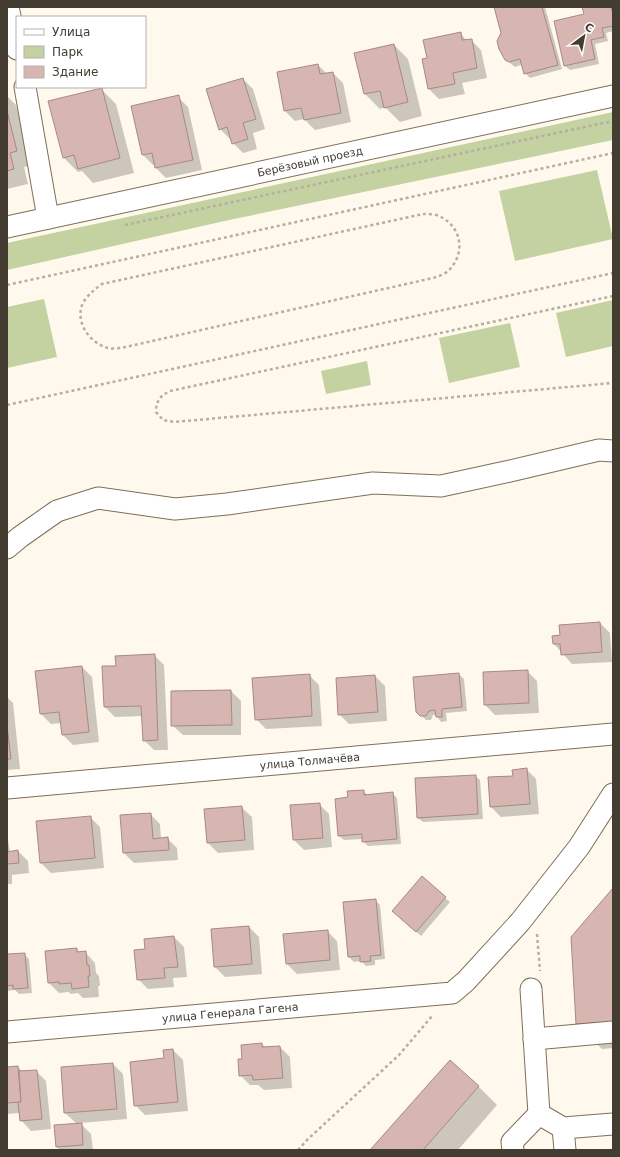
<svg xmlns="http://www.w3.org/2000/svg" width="620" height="1157" viewBox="0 0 620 1157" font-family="'DejaVu Sans',sans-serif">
<rect width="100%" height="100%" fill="#fff8ed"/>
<g fill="#c4d1a0">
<polygon points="613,112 613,140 229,220 7,270 7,243"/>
<polygon points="597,170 613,239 515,261 499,191"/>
<polygon points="44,299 57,357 7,368 7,307"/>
<polygon points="613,300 613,346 566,357 556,313"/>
<polygon points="510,323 520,367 449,383 439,338"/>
<polygon points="367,361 371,385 326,394 321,371"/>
</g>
<g fill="#0003">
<polygon points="495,7 545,7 562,69 530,78 525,73 523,64 515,67 511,64 506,59 502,33"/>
<polygon points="583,7 613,7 613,31 606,33 608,41 595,44 599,64 570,70 565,66 585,15"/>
<polygon points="460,33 467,41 471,40 481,50 487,78 462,83 465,94 439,99 429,89"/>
<polygon points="394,45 408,59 422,116 400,122 385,107 380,109 365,94 356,53"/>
<polygon points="318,65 327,74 333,73 343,83 351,122 315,130 304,119 295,121 285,111 278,73"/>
<polygon points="243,79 253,89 265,129 253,133 257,149 243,153 233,143 231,139 230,139 220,129"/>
<polygon points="101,89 116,104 134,173 93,183 82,171 78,172 64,158"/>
<polygon points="7,96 16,105 31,166 24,167 28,184 7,189"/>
<polygon points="178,97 188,107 202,170 166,178 156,168 155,164 153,165 143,155"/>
<polygon points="600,623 610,633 612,662 572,664 554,644 561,636"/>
<polygon points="154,655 164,665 168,750 154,750 144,740 143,716 115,717 105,707 117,667"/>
<polygon points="82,667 92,677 99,742 73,745 63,735 62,723 51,724 41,714 36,672"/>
<polygon points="527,671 537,681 539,713 495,715 485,705 484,673"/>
<polygon points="459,674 464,679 467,711 446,713 447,721 441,722 436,715 433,715 431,720 426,720 417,711"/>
<polygon points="309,675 319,685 322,726 266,729 256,719"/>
<polygon points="375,676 385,686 387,721 349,724 339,714"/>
<polygon points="231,691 241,701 241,735 183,735 172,725"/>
<polygon points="7,697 13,703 20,769 7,770"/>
<polygon points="526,769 536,779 539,814 501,817 491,807 514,777"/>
<polygon points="475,776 480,780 483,819 423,822 418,818"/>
<polygon points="363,791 368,795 392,793 397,798 401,844 368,846 363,841 363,839 344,840 339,836 349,798"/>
<polygon points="319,804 329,814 332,847 304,850 294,840"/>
<polygon points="241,807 252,817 254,850 218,853 208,843 205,810"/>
<polygon points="150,814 160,824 161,839 167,838 177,848 178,860 134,863 124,853"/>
<polygon points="90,817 100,827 104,868 51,873 41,863"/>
<polygon points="7,834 10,852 18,851 28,861 29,873 12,875 12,884 7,884"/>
<polygon points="613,890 613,1048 602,1049 577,1024"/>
<polygon points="445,898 450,902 421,936 398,916"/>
<polygon points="375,900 380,905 385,959 375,960 375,965 366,966 361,961 354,962 349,957"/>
<polygon points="249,927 259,937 262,974 225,977 215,967"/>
<polygon points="327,931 337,941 340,970 297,974 287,964 284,935"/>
<polygon points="174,937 184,947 187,977 173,978 174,987 148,989 138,979 146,950"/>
<polygon points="77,949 80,953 85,952 95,963 96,973 99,976 100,986 98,986 99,997 83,998 78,993 70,994 69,992 59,993 49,983"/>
<polygon points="24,954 29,959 32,993 19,994 15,990 7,991 7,955"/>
<polygon points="262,1044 266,1048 280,1047 290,1057 292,1088 264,1090 258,1085 250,1085 240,1075 243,1060"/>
<polygon points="173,1050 183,1060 188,1111 145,1115 135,1105 165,1059"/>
<polygon points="450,1061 479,1087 497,1105 458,1150 371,1150"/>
<polygon points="113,1064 123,1074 127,1119 80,1123 91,1134 93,1150 60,1150 57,1147 77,1124 65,1113 62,1068"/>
<polygon points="18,1067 23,1072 36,1071 46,1081 51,1129 31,1131 21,1120 20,1113 7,1114 7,1068"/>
</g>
<g fill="#d7b6b1" stroke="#a88884">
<polygon points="494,7 542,7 558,65 524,74 520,59 509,62 505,60 499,49 497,41 501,33"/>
<polygon points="582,7 611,7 613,14 613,26 602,28 604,37 591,40 595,59 564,66 554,21 584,14"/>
<polygon points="461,32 462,40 472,39 477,68 453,73 455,84 428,89 422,59 427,58 423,40"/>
<polygon points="394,44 408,102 384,108 380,91 364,94 354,53"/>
<polygon points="318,64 320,74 333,72 341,113 304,120 301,108 284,111 277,72"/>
<polygon points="243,78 256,119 243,123 248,139 232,144 227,127 219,130 206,89"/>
<polygon points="102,88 120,158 78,169 74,155 63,158 48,101"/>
<polygon points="179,95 193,160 155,168 152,153 142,155 131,106"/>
<polygon points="7,111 17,151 10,153 14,169 7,171"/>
<polygon points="600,622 602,652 561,655 560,644 553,644 552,636 560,635 559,625"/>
<polygon points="155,654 158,740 143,741 141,706 104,707 102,666 116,666 115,656"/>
<polygon points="82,666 89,732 62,735 59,712 40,714 35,671"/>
<polygon points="528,670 529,703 484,705 483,672"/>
<polygon points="459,673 462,707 442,709 442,717 436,717 435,710 429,711 426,716 420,716 416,712 413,677"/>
<polygon points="310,674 312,716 255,720 252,678"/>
<polygon points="375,675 378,712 338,715 336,678"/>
<polygon points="231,690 232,725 171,726 171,691"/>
<polygon points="7,726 11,759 7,759"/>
<polygon points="527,768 530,804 490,807 488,777 513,776 512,770"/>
<polygon points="476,775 478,814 417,818 415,778"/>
<polygon points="364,790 364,795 393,792 397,839 362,842 362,834 338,836 335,799 348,797 347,791"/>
<polygon points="320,803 323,838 293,840 290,805"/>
<polygon points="242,806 245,840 207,843 204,809"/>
<polygon points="151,813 153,839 168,837 169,850 123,853 120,815"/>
<polygon points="91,816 95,858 40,863 36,821"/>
<polygon points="18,850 19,863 7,864 7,852"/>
<polygon points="422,876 446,897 416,932 392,911"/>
<polygon points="613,888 613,1022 576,1024 571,937"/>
<polygon points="376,899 381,955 370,956 371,961 360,962 360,956 348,957 343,902"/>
<polygon points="249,926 252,964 214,967 211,929"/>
<polygon points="328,930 330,960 286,964 283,934"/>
<polygon points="174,936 178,967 164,968 165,978 137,980 134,950 145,949 144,939"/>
<polygon points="77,948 77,952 86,951 87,965 89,965 90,976 88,976 89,987 72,989 71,983 59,984 59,982 48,983 45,951"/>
<polygon points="25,953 28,988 13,989 13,985 7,986 7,954"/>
<polygon points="262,1043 262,1047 280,1046 283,1078 253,1080 252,1075 239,1076 238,1059 242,1059 241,1045"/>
<polygon points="173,1049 178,1102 134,1106 130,1062 164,1058 163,1050"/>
<polygon points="450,1060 479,1086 423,1150 370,1150"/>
<polygon points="113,1063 117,1109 64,1113 61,1067"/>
<polygon points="18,1066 21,1102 7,1103 7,1067"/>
<polygon points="37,1070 42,1119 20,1121 18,1102 21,1102 19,1071"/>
<polygon points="82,1123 83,1145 56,1147 54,1125"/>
</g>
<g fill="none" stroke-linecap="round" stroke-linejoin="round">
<g stroke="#7f6f58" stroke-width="23">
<g id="minor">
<polyline points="8,7 17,49"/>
<polyline points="25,87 48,218"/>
<path id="s1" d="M7,227L613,96"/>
<polyline points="7,548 20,537 57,511 98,498 175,509 227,504 373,483 441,486 510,471 599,450 613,451"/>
<path id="s2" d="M7,788L613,734"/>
<polyline points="531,989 539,1114"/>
<path id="s3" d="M7,1032L452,993L466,981L520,922L579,847L613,794"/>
<polyline points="534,1039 613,1032"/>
<polyline points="563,1128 565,1150"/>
<polyline points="513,1150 512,1142 539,1114 563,1128 613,1124"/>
</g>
</g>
<g stroke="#b5aea3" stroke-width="2.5" stroke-dasharray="3 3" stroke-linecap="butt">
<path d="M423,214C428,214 436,214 441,217C462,228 465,253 450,269C446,274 439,276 433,278L121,348C117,348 112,349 108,348C89,343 73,320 84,301C89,294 95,289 102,284Z"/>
<polyline points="125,225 613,121"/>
<polyline points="7,285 613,153"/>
<path d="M613,296L170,391C160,396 156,401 156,412L163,420L174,422L613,383"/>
<polyline points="7,405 613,273"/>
<polyline points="537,934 540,971"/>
<polyline points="298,1150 307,1140 399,1055 433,1015"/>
</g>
<use href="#minor" stroke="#fff" stroke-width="21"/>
</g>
<g text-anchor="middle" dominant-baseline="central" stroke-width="3" stroke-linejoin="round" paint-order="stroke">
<g font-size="11" fill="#423c31" stroke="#fff">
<text stroke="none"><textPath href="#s1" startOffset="310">Берёзовый проезд</textPath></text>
<text stroke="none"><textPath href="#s2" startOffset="304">улица Толмачёва</textPath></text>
<text stroke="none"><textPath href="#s3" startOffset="224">улица Генерала Гагена</textPath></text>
</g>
</g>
<rect width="620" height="1157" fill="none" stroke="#423c31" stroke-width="16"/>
<rect x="16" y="16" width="130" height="72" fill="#ffffff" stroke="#b3b1ad"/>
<rect x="24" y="29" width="20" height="6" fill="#ffffff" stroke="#b3b1ad"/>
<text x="52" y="36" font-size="12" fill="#423c31">Улица</text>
<rect x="24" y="46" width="20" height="12" fill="#c4d1a0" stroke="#b3b1ad"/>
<text x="52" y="56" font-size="12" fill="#423c31">Парк</text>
<rect x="24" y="66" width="20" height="12" fill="#d7b6b1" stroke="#b3b1ad"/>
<text x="52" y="76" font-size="12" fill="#423c31">Здание</text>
<g transform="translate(584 36) rotate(32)" stroke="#ffffff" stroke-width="3" paint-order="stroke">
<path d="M0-3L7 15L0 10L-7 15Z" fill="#423c31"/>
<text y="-6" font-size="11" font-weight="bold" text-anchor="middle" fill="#423c31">С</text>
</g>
</svg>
